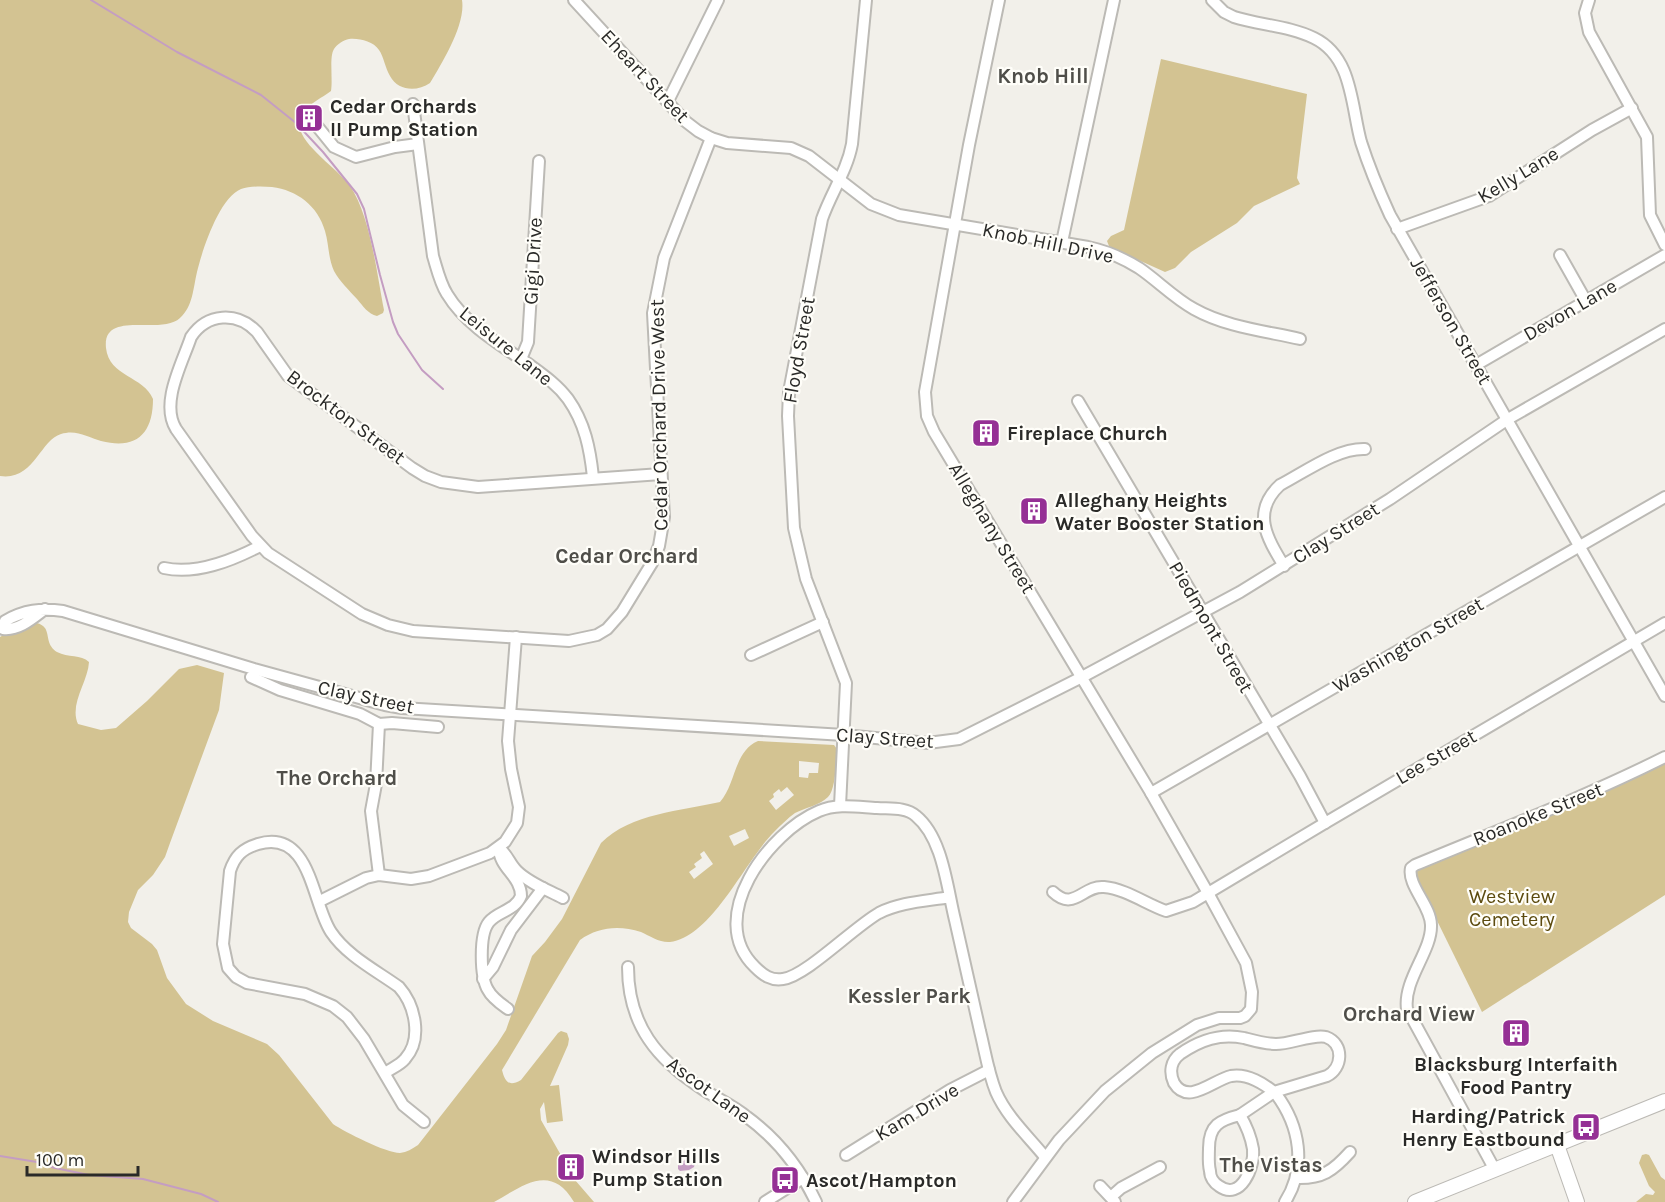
<svg xmlns="http://www.w3.org/2000/svg" width="1665" height="1202" viewBox="0 0 1665 1202" font-family="Karla,sans-serif">
<rect width="100%" height="100%" fill="#f2f0ea"/>
<g fill="#d3c392" fill-rule="evenodd">
<path d="M0,0H462C466,24 442,63 430,83C417,92 398,91 390,76C385,68 384,57 379,50C373,41 359,38 349,39C344,40 337,44 334,49C329,57 333,79 331,91C318,101 299,107 300,127C301,145 339,170 350,186C370,215 377,274 384,310L383,313L377,316C368,314 363,306 357,299C349,290 340,282 334,271C328,258 329,244 325,231C318,206 297,190 272,187C262,186 250,186 241,189C219,198 202,251 197,272C193,289 193,306 180,318C161,336 102,309 106,348C109,377 144,376 153,399C153,434 136,450 101,441C88,437 76,429 61,434C40,440 34,481 0,476Z"/>
<polygon points="1161,59 1307,94 1297,178 1300,184 1254,206 1237,223 1191,252 1175,268 1165,272 1114,249 1109,246 1107,241 1111,236 1124,230"/>
<path d="M26,622C58,622 40,641 57,652C68,658 81,654 89,662C88,682 69,704 78,724L101,730L116,728L147,701L179,669L197,665L224,673L219,710L170,843L165,857L153,875L138,890L129,912L128,922L131,928L152,944L157,950L167,978L186,1004L213,1021L267,1044L279,1055L333,1124C345,1132 386,1153 400,1153C407,1152 412,1149 418,1145L497,1044L506,1030L532,956L545,942L562,919L601,843C631,813 681,811 720,802C736,784 734,751 758,741L834,745L837,749C836,761 836,789 828,797C820,805 805,808 795,813C788,818 781,825 775,831C745,860 713,936 670,942C660,943 650,936 641,932C619,925 598,927 580,940L502,1070C505,1082 509,1087 521,1080L558,1033L561,1031L567,1033L569,1039L568,1045L550,1086L559,1085L563,1121L547,1123L544,1102L540,1109L541,1120L575,1180L594,1202H574C551,1163 524,1185 494,1202H0V637ZM799,761L819,763L818,773H809L808,778L799,777ZM787,787L794,795L776,810L769,801L774,797L773,794L779,789L781,792ZM745,829L749,838L734,846L729,836ZM704,851L713,864L694,879L689,872L696,867L694,864L702,858L700,854Z"/>
<polygon points="1665,763 1665,895 1482,1012 1415,876 1419,867 1564,810"/>
<polygon points="1646,1154 1649,1155 1661,1177 1665,1180 1665,1202 1636,1202 1646,1194 1653,1195 1655,1192 1649,1186 1639,1163 1642,1155"/>
</g>
<polygon fill="#c49dc2" points="692,1156 695,1163 694,1167 689,1170 680,1171 678,1169 678,1164"/>
<g fill="none" stroke-linecap="round" stroke-linejoin="round">
<g stroke="#c49dc2" stroke-width="2">
<polyline points="91,0 177,52 261,95 296,123 323,152 357,194 364,209 380,275 393,322 398,334 422,370 443,389"/>
<polyline points="0,1156 37,1162 55,1168 89,1175 143,1179 201,1194 218,1202"/>
</g>
<g stroke="#bcbab5" stroke-width="14">
<g id="minor">
<path d="M574,0L685,121L698,131L711,138L727,143L791,148L809,156L871,204L899,215L1088,247C1107,251 1123,258 1139,268C1158,281 1174,298 1194,309C1226,327 1265,331 1300,339"/>
<polyline points="999,0 969,145 925,392 927,416 934,432 1151,793 1208,893 1246,963 1252,992 1251,1009 1245,1016 1240,1018 1219,1018 1197,1025 1152,1053 1105,1091 1059,1140 1013,1202"/>
<path d="M1212,0L1224,12L1234,17C1259,25 1290,26 1314,38C1353,57 1351,106 1361,142C1369,167 1379,191 1390,215L1665,696"/>
<polyline points="1589,0 1585,13 1589,32 1647,137 1650,215 1665,245"/>
<polyline points="668,101 718,0"/>
<path d="M413,104L433,256C437,269 440,283 447,294C465,324 499,344 527,363C542,374 557,384 568,399C585,423 590,449 593,477"/>
<polyline points="317,126 334,147 356,157 395,147 418,144"/>
<polyline points="1397,229 1489,196 1592,130 1632,108"/>
<polyline points="1062,242 1114,0"/>
<polyline points="1560,255 1586,301"/>
<polyline points="521,359 528,342 539,161"/>
<polyline points="1476,365 1665,255"/>
<polyline points="1078,401 1300,776 1325,823"/>
<path d="M661,474L478,487L441,482L425,476L412,468L288,376L257,332C237,311 207,313 191,337C182,364 160,403 176,429L252,536L268,553L362,614L388,625L413,631L569,641L597,635L607,629L622,612L652,563L659,546L664,517L653,313L664,258L711,138"/>
<path d="M1284,566C1267,538 1251,512 1280,485C1305,472 1337,448 1365,449"/>
<path d="M164,568C196,575 231,561 260,546"/>
<path d="M45,609C33,618 19,631 3,629L5,621C24,610 41,608 63,611L254,669L385,705L402,708L844,735L928,743L959,739L1082,677L1240,592L1390,499L1508,419L1665,329"/>
<polyline points="751,655 823,622"/>
<polyline points="251,677 280,690 360,714 379,724 392,723 438,727"/>
<polyline points="1151,793 1665,497"/>
<path d="M840,806L846,683L806,579L794,528L788,416L789,392L822,219C831,193 847,171 852,144L866,0"/>
<path d="M499,848C499,868 521,876 521,896C515,911 498,911 489,922C479,934 480,977 488,990C492,998 501,1004 508,1009"/>
<path d="M499,848C508,855 509,863 517,871C529,883 548,890 563,898"/>
<polyline points="379,875 371,811 376,784 379,724"/>
<path d="M1053,892C1074,912 1083,885 1104,887C1126,889 1146,904 1166,911L1193,902L1325,823L1665,623"/>
<path d="M950,897C927,901 900,902 879,913C854,927 806,976 783,979C771,981 763,975 755,967C704,918 769,832 819,811C837,803 858,807 877,808C890,809 906,807 916,816C943,838 947,888 955,920C963,957 972,994 980,1031C985,1051 988,1072 996,1092C1007,1117 1028,1136 1045,1157"/>
<polyline points="320,901 366,878 379,875 411,879 429,876 490,853 505,842 517,823 519,807 511,769 508,741 516,637"/>
<path d="M628,967C628,1025 657,1060 704,1090C718,1099 734,1106 747,1117C777,1139 800,1168 816,1202"/>
<polyline points="483,979 493,967 511,930 543,888"/>
<path d="M385,1073C392,1068 400,1065 405,1059C423,1039 415,1005 399,987C377,971 347,956 331,932C312,904 311,828 258,844C242,849 235,856 230,871L223,944L228,968L236,977L247,983L305,994L333,1006L347,1017L364,1039L403,1105L424,1122"/>
<path d="M1240,1115L1274,1092L1327,1076C1342,1069 1345,1044 1326,1037C1314,1034 1290,1044 1276,1044C1265,1044 1255,1041 1244,1038C1220,1033 1200,1040 1180,1054C1171,1061 1169,1072 1174,1083C1188,1106 1213,1080 1231,1076C1247,1073 1265,1084 1276,1094C1300,1126 1307,1167 1285,1202"/>
<path d="M1240,1115C1246,1125 1251,1137 1253,1149C1255,1166 1241,1202 1219,1186C1214,1183 1210,1177 1210,1171C1208,1163 1209,1155 1209,1148C1209,1125 1220,1120 1240,1115Z"/>
<polyline points="846,1155 950,1090 989,1070"/>
<path d="M1495,1170L1407,1009C1403,980 1432,951 1431,925C1431,906 1407,885 1411,868L1415,865C1499,830 1583,798 1665,757"/>
<path d="M1296,1178C1322,1179 1333,1171 1350,1152"/>
<polyline points="1100,1186 1115,1202"/>
<polyline points="1112,1196 1121,1188 1160,1167"/>
<polyline points="765,1202 803,1178"/>
</g>
</g>
<g stroke="#bcbab5" stroke-width="16">
<g id="major">
<polyline points="1557,1145 1577,1202"/>
<polyline points="1415,1202 1665,1101"/>
</g>
</g>
<use href="#minor" stroke="#fff" stroke-width="10"/>
<use href="#major" stroke="#fff" stroke-width="14"/>
</g>
<defs>
<g id="building-square" transform="scale(1.5)"><rect x="-9" y="-9" width="18" height="18" rx="4" fill="#953095" stroke="#fffef9"/><path d="M-4-6H4V6H1V3H-1V6H-4ZM-2.5-4.3h1.7v1.8h-1.7ZM.8-4.3h1.7v1.8H.8ZM-2.5-1h1.7V.8h-1.7ZM.8-1h1.7V.8H.8Z" fill="#fff"/></g>
<g id="bus-square" transform="scale(1.5)"><rect x="-9" y="-9" width="18" height="18" rx="4" fill="#953095" stroke="#fffef9"/><path d="M-5-6H5V4H4V6H2V4H-2V6H-4V4H-5ZM-3.5-4V0h7V-4ZM-3.5 1.2v1.5H-2V1.2ZM2 1.2v1.5H3.5V1.2Z" fill="#fff"/></g>
</defs>
<g fill-rule="evenodd">
<use href="#building-square" x="309" y="118"/>
<use href="#building-square" x="986" y="433"/>
<use href="#building-square" x="1034" y="511"/>
<use href="#building-square" x="1516" y="1033"/>
<use href="#bus-square" x="1586" y="1127"/>
<use href="#building-square" x="571" y="1167"/>
<use href="#bus-square" x="785" y="1180"/>
</g>
<g text-anchor="middle" dominant-baseline="central" stroke-width="4.5" stroke-linejoin="round" paint-order="stroke">
<g font-size="20" fill="#2a2a28" stroke="#fffef9">
<text transform="translate(645 76) rotate(47)">Eheart Street</text>
<text transform="translate(1518 175) rotate(-31)">Kelly Lane</text>
<text transform="translate(1048 243) rotate(12)">Knob Hill Drive</text>
<text transform="translate(533 261) rotate(-87)">Gigi Drive</text>
<text transform="translate(1570 310) rotate(-30)">Devon Lane</text>
<text transform="translate(1451 321) rotate(60)">Jefferson Street</text>
<text transform="translate(506 346) rotate(39)">Leisure Lane</text>
<text transform="translate(799 350) rotate(-80)">Floyd Street</text>
<text transform="translate(659 415) rotate(-91)">Cedar Orchard Drive West</text>
<text transform="translate(346 417) rotate(37)">Brockton Street</text>
<text transform="translate(992 528) rotate(59)">Alleghany Street</text>
<text transform="translate(1336 533) rotate(-32)">Clay Street</text>
<text transform="translate(1211 627) rotate(60)">Piedmont Street</text>
<text transform="translate(1408 645) rotate(-30)">Washington Street</text>
<text transform="translate(366 697) rotate(12)">Clay Street</text>
<text transform="translate(885 738) rotate(4)">Clay Street</text>
<text transform="translate(1436 757) rotate(-30)">Lee Street</text>
<text transform="translate(1538 814) rotate(-22)">Roanoke Street</text>
<text transform="translate(709 1090) rotate(36)">Ascot Lane</text>
<text transform="translate(917 1112) rotate(-31)">Kam Drive</text>
</g>
<g font-size="20" font-weight="bold" fill="#2a2a28" stroke="#fffef9" text-anchor="start">
<text x="330" y="106">Cedar Orchards<tspan x="330" dy="23">II Pump Station</tspan></text>
<text x="1007" y="433">Fireplace Church</text>
<text x="1055" y="500">Alleghany Heights<tspan x="1055" dy="23">Water Booster Station</tspan></text>
<text x="1516" y="1064" text-anchor="middle">Blacksburg Interfaith<tspan x="1516" dy="23">Food Pantry</tspan></text>
<text x="1565" y="1116" text-anchor="end">Harding/Patrick<tspan x="1565" dy="23">Henry Eastbound</tspan></text>
<text x="592" y="1156">Windsor Hills<tspan x="592" dy="23">Pump Station</tspan></text>
<text x="806" y="1180">Ascot/Hampton</text>
</g>
<g font-size="20" fill="#5c4b0f" stroke="#fffef9">
<text x="1512" y="896">Westview<tspan x="1512" dy="23">Cemetery</tspan></text>
</g>
<g font-size="21" font-weight="bold" fill="#4f4e49" stroke="#fffef9">
<text x="1043" y="76">Knob Hill</text>
<text x="627" y="556">Cedar Orchard</text>
<text x="337" y="778">The Orchard</text>
<text x="909" y="996">Kessler Park</text>
<text x="1409" y="1014">Orchard View</text>
<text x="1271" y="1165">The Vistas</text>
</g>
</g>
<path d="M27 1166v9h111v-9" fill="none" stroke="#2a2a28" stroke-width="3"/>
<text x="36" y="1166" font-size="18" fill="#2a2a28" stroke="#fffef9" stroke-width="4.5" paint-order="stroke">100 m</text>
</svg>
